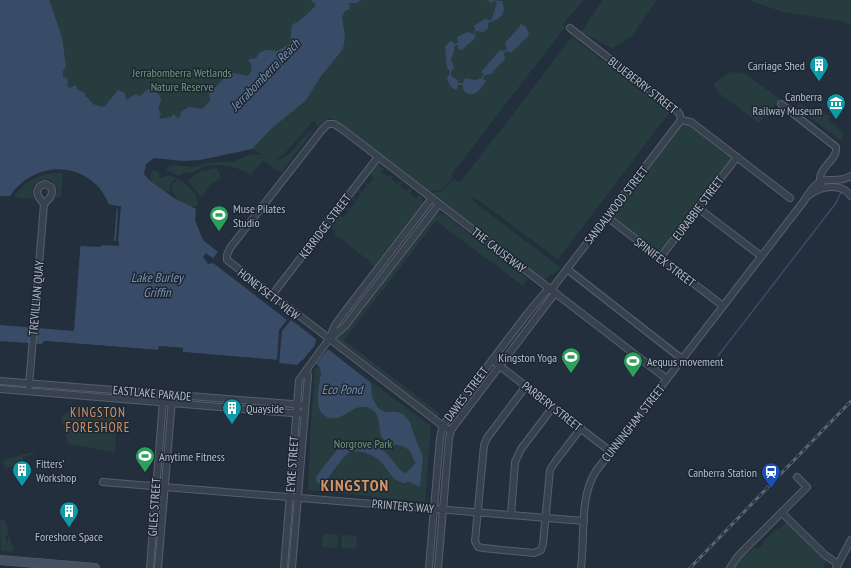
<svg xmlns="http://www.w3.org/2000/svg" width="851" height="568" viewBox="0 0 851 568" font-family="'PT Sans Narrow',sans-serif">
<rect width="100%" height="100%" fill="#242f3e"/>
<g fill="#263c3f">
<path d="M44,0H584L563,24L565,27L451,175L453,177L442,190L432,191L429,193L348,131C339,122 328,110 320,127L317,126L314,120L284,154L276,159C293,161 298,135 314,130L281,173L263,160L251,175C238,167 221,163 205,166C201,167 197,171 193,172C186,174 186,171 179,176L166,170L167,167L172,165L192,167L213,162H233L251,154L263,155L252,149L248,148L153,156L59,168Z"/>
<polygon points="603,0 657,0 631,37 612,48 581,32"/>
<polygon points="748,0 851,0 851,25 841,21 783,12"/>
<polygon points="572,37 670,112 558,259 474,197 472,200 561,268 558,271 543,280 431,195 433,193 442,191 454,179 460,183"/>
<polygon points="731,72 744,73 780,99 759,123 720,94 713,84"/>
<polygon points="800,104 830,116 829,122 837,125 836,127 841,130 844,134 841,141 796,107"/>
<polygon points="685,123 689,124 731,156 732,159 660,253 658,253 614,219 613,215 681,125"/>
<polygon points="375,165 379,165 384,168 381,172 388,177 389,175 392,177 391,179 397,184 400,181 403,183 400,186 407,191 409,188 412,190 410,194 416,199 419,195 423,199 422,204 374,266 371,264 372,263 334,234 336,231 328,226 337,214 343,218 349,211 345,208 346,207 350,209 355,203 352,200 353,198 356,201 361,194 358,192 359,190 362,193 367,186 364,183 365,182 369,185 374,178 368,173"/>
<polygon points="215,168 217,168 221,178 210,185 202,196 200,196 189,182 188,180 201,171"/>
<polygon points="152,170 159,172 159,176 161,178 169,175 176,178 171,183 170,193 159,188 150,180"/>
<path d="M53,173H63L61,197H56C64,172 23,175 34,199L14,197C23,183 37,175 53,173Z"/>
<path d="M178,179C188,185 199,193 198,206L191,207L182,202L175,197L176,195C169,190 171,183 178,179Z"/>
<polygon points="440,213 445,215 528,279 523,286 436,221 344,340 440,414 437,418 434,417 434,414 346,346 343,347 337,340 338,335 349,326 351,326 366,307 365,305 367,302 369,302 382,286 380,284 390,271 392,272 410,248 409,247 411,244 413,244 429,224 428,222 432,216"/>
<polygon points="329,351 431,426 425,502 308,490 311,421 315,369"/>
<path d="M76,405L117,410L115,452L68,444L61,417C66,412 73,413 76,405Z"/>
<polygon points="33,452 34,454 23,457 22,464 5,468 3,460"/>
<polygon points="0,520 4,520 6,521 9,534 6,536 6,541 8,542 8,536 9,536 12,546 14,548 12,552 1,551"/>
<polygon points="786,522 826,561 823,568 734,568 744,555 751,551 755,547 758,549 764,543 763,542 776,529 779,529"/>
<polygon points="323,534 338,535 337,548 322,547"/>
<polygon points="342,535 357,536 356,549 341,548"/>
</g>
<g fill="#394c67">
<path d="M0,0H49L62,37L66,67L63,71V78L67,77L68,82L67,86L70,88L76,85L77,89L85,93V97H87L93,104L101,107L105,106L118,90L125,93L126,100L136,94L140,96C143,94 145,91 148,90C153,87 160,94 161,99C161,102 159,106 158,109L161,114L159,119L171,117L174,114L177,118L180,117L181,112L189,107L202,109L210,101L209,94L223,79L233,73L248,76C253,70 253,65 248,60L256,58L260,52L267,50L277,51L290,44L292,25C301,20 309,13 316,5L311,0H361L356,3H349L350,9L345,11L342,17L345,37L343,49L321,76L306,100L271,129L252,149L200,160L183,161L154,158L146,164L144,174L149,180L174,198L196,209L195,220L203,240L218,252L213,258L215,260L214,261L316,339L315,345L302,361V360L297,365L279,363V360H277L183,352V348L159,346V350L44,341L42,344L0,341V325L74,331L81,238L114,241L117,206L109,204C91,160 35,158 10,196H0Z"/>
<path d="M487,0L502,1C508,16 498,19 488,23V28L483,32L476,31L474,34L476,37L462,50L459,49L458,45L454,46V52L451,59L454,68L451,71V76L458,80V83H463L465,78L475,80L482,78L484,74L482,73V71L500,50L503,51L507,50L505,43L520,26V24L525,26L529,33L528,36L512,52L510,53L508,51L504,53L505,59L491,74L485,75L483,79L486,81C483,85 480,90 477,92C470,97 462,93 463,85H458L457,90C451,89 449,84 447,78L449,75L450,71L447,68L445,46L451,41L453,42L454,44L458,43L457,37L467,32L473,34L475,30L474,26L486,18L488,21L492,19L497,3L494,1L491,3Z"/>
<path d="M328,349L371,383L372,397L378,408L385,412H397L403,414L410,422L414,435L423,457L420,487L401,478L416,463C412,458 412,451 406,448C399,443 390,447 384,440C375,430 385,416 369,408C353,401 343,424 327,417C313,411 319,390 320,378L321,375L320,367L316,364Z"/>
</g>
<g fill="#242f3e">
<polygon points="117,206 121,206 118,241 119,242 119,246 103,245 100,247 80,246 81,238 116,241 118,209 117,209"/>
<polygon points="206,253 291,320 282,331 279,365 278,365 277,362 183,354 181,350 161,349 159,352 45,343 44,346 42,346 44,341 158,350 159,346 183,348 183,352 277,360 279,330 287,320 213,263 208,264 203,257"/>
</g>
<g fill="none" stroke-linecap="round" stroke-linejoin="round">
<polyline stroke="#394c67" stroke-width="1.5" points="718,356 836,203 841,192"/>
<path stroke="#394c67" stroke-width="10" d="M321,479C326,472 341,451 347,448C359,443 377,450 385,459C392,466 394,475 404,478"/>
<g stroke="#565f6c" stroke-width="8">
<g id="minor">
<polyline points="570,28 678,112 680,115 681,120"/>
<path d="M781,104L836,147C838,159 821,166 820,178C820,182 822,185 822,188"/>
<polyline points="681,120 691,122 790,198"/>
<path d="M45,184L51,187C54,195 49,199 44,204L38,196L37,191L40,186Z"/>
<path d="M808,196C820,186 841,182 851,196"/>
<polyline points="698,208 761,256"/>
<polyline points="607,217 723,306"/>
<polyline points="660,258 737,157"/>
<polyline points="567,269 682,359"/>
<polyline points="551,290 681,120"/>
<polyline points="273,297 276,290 378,157"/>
<polyline points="331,338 345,326 439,204"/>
<polyline points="492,360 611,452"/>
<polyline points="0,381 305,405"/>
<polyline points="29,386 44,204"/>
<polyline points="526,386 487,438 484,445 475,541 478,547 483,548 534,553 541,550 543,544 550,470 555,462 581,428"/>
<polyline points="0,389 304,414"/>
<polyline points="451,431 443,426 227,260 227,255 230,248 322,130 328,124 334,124 342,129 667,379"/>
<polyline points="103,482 584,521"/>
<polyline points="782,513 825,555 838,564"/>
<polyline points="511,515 515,462 521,449 553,407"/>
<polyline points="150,568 163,400"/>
<polyline points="158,568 172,400"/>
<polyline points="284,568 299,380 329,339 335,325 343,314 432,198"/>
<polyline points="292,568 308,376 307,370"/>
<polyline points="429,568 440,438 443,425 527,314 548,289"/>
<polyline points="438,568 449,439 451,430 555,293"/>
<path d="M581,568C585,538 579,497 596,471L804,201C810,191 816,180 829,180C838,180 843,180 851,176"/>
<polyline points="730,568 738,556 807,487 797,477"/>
<polyline points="836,568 851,540"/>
</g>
</g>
<g stroke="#565f6c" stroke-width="10">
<polyline id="secondary" points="0,560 95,568"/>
</g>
<use href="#minor" stroke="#38414e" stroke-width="6"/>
<use href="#secondary" stroke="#465061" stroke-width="9"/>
<g stroke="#5a6575" stroke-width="3">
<polyline id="rail" points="690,568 851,401"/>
</g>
<use href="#rail" stroke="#1d2633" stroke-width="1.5" stroke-dasharray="4.5" stroke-linecap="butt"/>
</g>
<defs>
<g id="building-pin" transform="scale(1)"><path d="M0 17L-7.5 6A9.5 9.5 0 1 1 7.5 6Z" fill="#0f9aa8" stroke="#1d2633"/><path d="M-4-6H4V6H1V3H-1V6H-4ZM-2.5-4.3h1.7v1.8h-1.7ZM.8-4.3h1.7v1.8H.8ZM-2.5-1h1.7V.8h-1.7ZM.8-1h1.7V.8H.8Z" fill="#fff"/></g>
<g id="museum-pin" transform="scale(1)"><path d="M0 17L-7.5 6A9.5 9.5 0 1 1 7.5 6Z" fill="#0f9aa8" stroke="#1d2633"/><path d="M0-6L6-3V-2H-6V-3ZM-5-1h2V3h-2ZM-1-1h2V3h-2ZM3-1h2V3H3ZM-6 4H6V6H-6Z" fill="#fff"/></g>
<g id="stadium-pin" transform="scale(1)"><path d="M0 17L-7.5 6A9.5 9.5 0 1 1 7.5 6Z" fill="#2e9e5b" stroke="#1d2633"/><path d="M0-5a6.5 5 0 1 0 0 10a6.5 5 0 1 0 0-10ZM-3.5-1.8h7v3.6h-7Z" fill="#fff"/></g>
<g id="station-pin" transform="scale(1)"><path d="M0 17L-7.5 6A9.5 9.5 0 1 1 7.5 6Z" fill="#1a4fb4" stroke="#1d2633"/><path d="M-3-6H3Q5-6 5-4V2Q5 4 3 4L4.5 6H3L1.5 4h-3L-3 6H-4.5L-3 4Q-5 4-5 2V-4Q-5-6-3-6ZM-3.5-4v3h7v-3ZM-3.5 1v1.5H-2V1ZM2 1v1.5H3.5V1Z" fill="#fff"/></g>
</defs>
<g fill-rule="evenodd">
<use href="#building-pin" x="819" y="65"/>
<use href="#museum-pin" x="836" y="103"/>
<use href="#stadium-pin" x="219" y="215"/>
<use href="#stadium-pin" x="571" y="357"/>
<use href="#stadium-pin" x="633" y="361"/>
<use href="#building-pin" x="232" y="408"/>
<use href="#stadium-pin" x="145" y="456"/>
<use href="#building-pin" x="22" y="470"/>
<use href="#station-pin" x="771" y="472"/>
<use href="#building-pin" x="69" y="511"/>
</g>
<g text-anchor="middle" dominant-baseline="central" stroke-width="3" stroke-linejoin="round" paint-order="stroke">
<g font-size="12" fill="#b4bcc9" stroke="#1d2633" text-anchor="start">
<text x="805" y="65" text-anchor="end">Carriage Shed</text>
<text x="822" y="96" text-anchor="end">Canberra<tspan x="822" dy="14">Railway Museum</tspan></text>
<text x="233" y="208">Muse Pilates<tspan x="233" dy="14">Studio</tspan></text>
<text x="557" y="357" text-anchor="end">Kingston Yoga</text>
<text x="647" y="361">Aequus movement</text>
<text x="246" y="408">Quayside</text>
<text x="159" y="456">Anytime Fitness</text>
<text x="36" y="463">Fitters’<tspan x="36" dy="14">Workshop</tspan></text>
<text x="757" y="472" text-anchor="end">Canberra Station</text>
<text x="69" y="536" text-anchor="middle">Foreshore Space</text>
</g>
<g font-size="12" fill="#6b9a76" stroke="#1d2633">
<text x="182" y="72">Jerrabomberra Wetlands<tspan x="182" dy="14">Nature Reserve</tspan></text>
<text x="363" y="443">Norgrove Park</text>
</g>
<g font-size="12" fill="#b4bcc9" stroke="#1d2633">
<text transform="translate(643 85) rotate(38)">BLUEBERRY STREET</text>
<text transform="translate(616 205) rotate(-52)">SANDALWOOD STREET</text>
<text transform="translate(698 208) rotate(-53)">EURABBIE STREET</text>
<text transform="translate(325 226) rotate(-53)">KERRIDGE STREET</text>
<text transform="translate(499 250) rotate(38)">THE CAUSEWAY</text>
<text transform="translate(665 262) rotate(37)">SPINIFEX STREET</text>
<text transform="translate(269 294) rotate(38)">HONEYSETT VIEW</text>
<text transform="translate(36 298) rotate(-85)">TREVILLIAN QUAY</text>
<text transform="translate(152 393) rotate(5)">EASTLAKE PARADE</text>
<text transform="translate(466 394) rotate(-53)">DAWES STREET</text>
<text transform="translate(552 406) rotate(38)">PARBERY STREET</text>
<text transform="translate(633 423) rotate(-52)">CUNNINGHAM STREET</text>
<text transform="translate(292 464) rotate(-86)">EYRE STREET</text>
<text transform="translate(403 506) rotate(5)">PRINTERS WAY</text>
<text transform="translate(154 507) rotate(-86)">GILES STREET</text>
</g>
<g font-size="13" font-style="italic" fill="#7c92b1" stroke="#1d2633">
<text transform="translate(265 75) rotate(-46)">Jerrabomberra Reach</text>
<text x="157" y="277">Lake Burley<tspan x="157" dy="15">Griffin</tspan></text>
<text x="342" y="389">Eco Pond</text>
</g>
<g font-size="13" letter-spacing="1" fill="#d59563" stroke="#1d2633">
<text x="98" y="412">KINGSTON<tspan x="98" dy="15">FORESHORE</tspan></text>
</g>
<g font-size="16" font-weight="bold" letter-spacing="1" fill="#d59563" stroke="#1d2633">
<text x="355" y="485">KINGSTON</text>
</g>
</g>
</svg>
